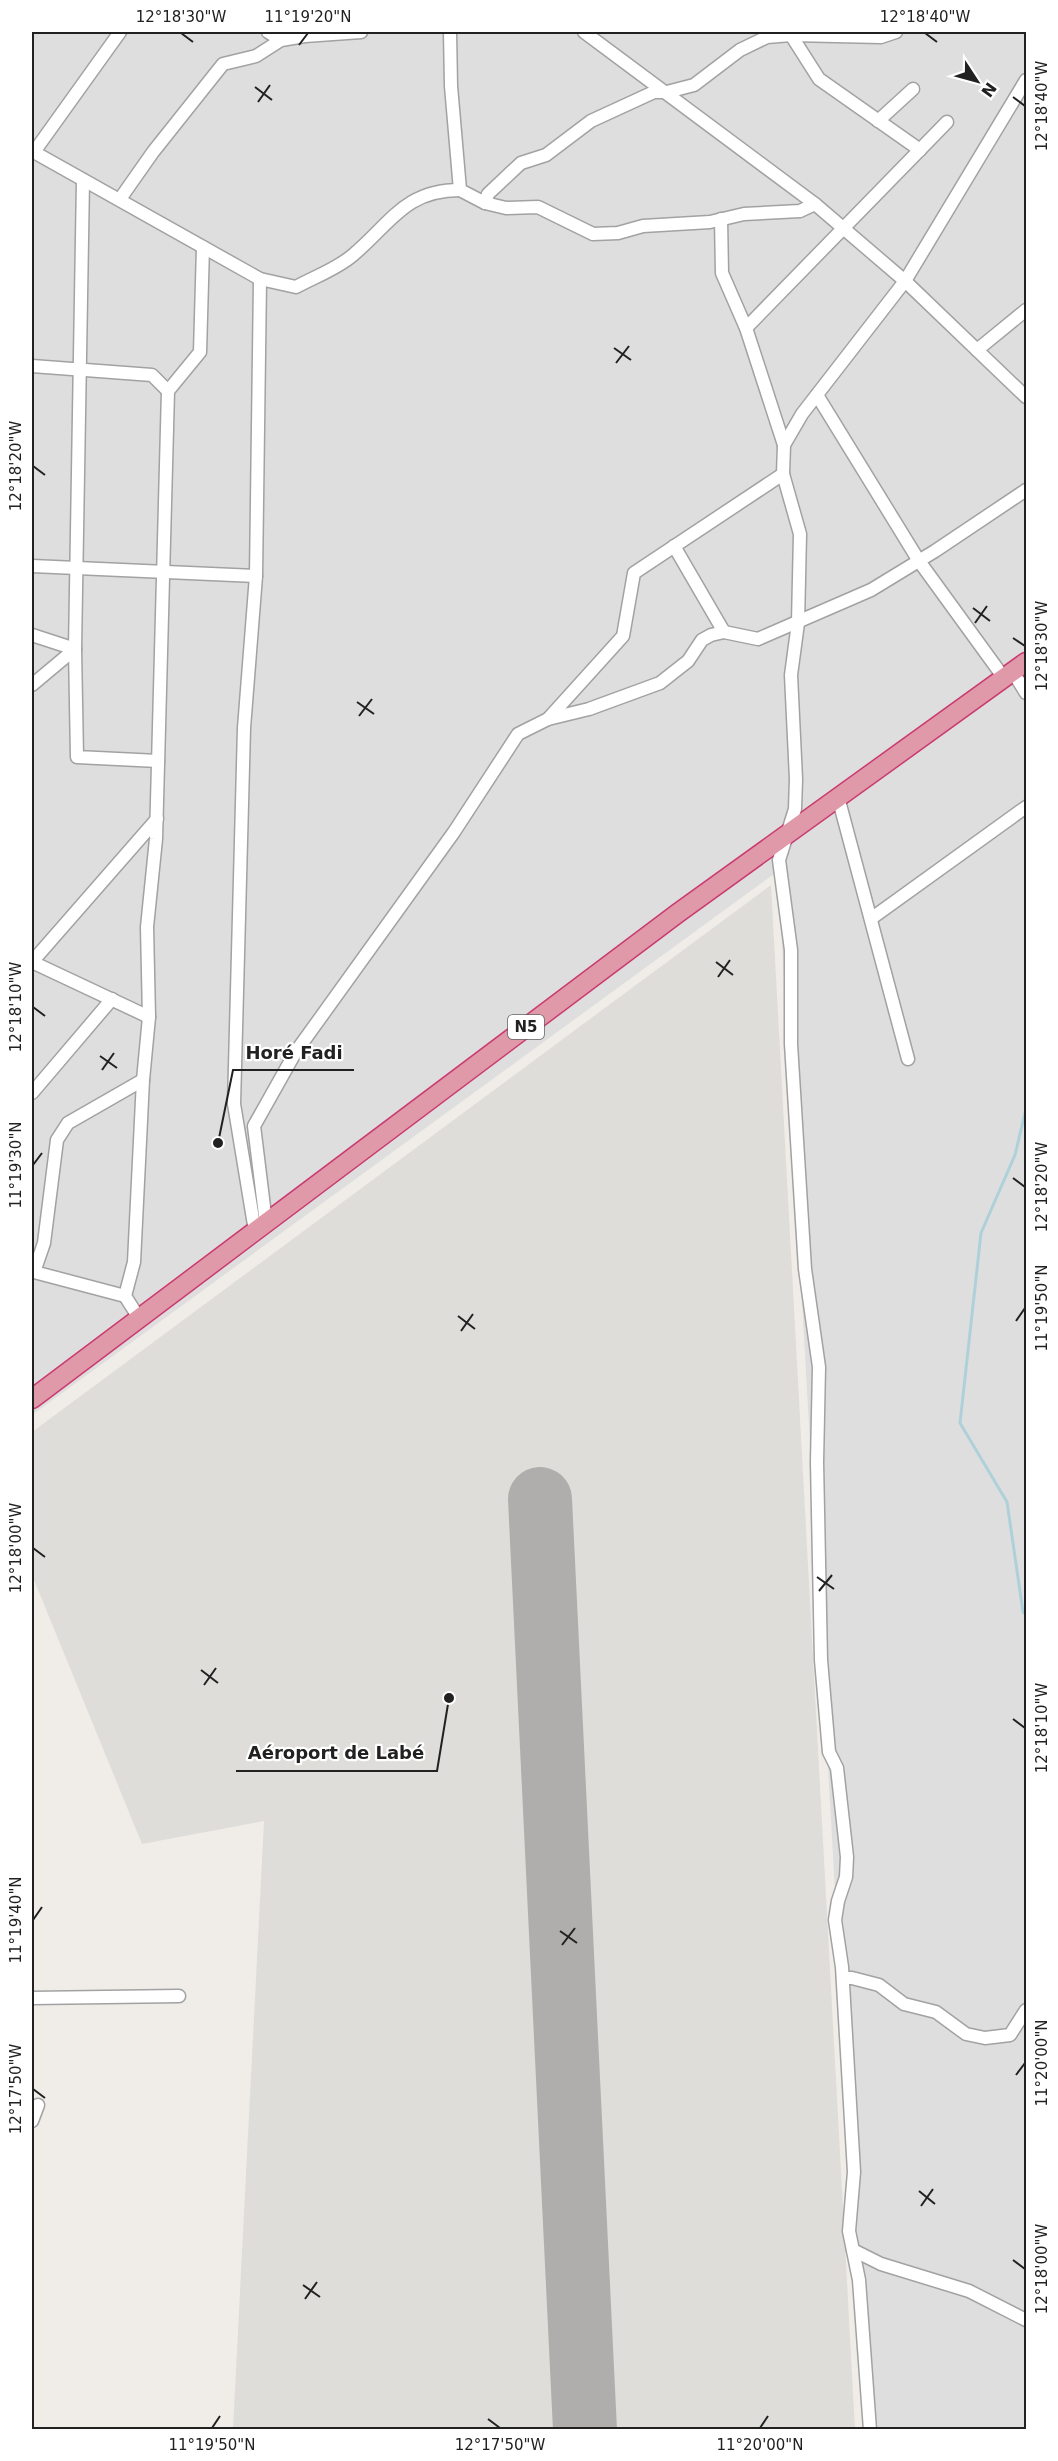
<svg xmlns="http://www.w3.org/2000/svg" width="1058" height="2461" viewBox="0 0 1058 2461" font-family="'DejaVu Sans',sans-serif">
<rect width="100%" height="100%" fill="#f0ede8"/>
<polygon fill="#dfdede" points="32,32 1026,32 1026,2429 865,2429 778,871 32,1415"/>
<polygon fill="#dfddd9" points="771,885 855,2429 233,2429 264,1821 142,1844 32,1575 32,1432"/>
<g fill="none" stroke-linecap="round" stroke-linejoin="round">
<polyline stroke="#aed1d9" stroke-width="3" points="1026,1109 1015,1155 981,1233 960,1423 1007,1502 1023,1612 1026,1615"/>
<polyline stroke="#b0aeac" stroke-width="64" points="540,1499 585,2430"/>
<g stroke="#a2a2a2" stroke-width="15">
<g id="minor">
<polyline points="268,32 281,40"/>
<polyline points="450,32 451,86 460,190 485,203 506,208 538,207 593,234 618,233 643,226 710,222 744,214 800,211 815,204"/>
<polyline points="584,32 815,204 905,281 1026,397"/>
<polyline points="791,32 791,35 819,79 920,150"/>
<polyline points="878,121 913,89"/>
<path d="M32,151L260,279L296,287C314,277 337,269 353,255C391,223 405,190 460,190"/>
<polyline points="34,152 120,32"/>
<polyline points="83,180 75,649 77,757 158,761"/>
<polyline points="120,199 153,152 223,64 256,56 281,40 305,36 361,32"/>
<polyline points="485,203 488,194 521,163 546,155 591,121 654,92 667,92 694,85 740,50 767,37 791,35 881,37 896,32"/>
<polyline points="721,219 722,273 746,328 784,445"/>
<polyline points="746,328 947,122"/>
<polyline points="977,350 1026,310"/>
<polyline points="32,366 152,375 168,391"/>
<polyline points="817,395 919,561 1004,678"/>
<polyline points="674,546 724,632"/>
<polyline points="32,566 256,576"/>
<polyline points="32,635 75,649"/>
<polyline points="1013,672 1026,693"/>
<polyline points="32,685 75,649"/>
<polyline points="548,719 623,636 634,573 783,474"/>
<polyline points="838,797 908,1059"/>
<polyline points="872,918 1026,807"/>
<polyline points="149,1017 32,962 157,819"/>
<polyline points="32,1093 112,999"/>
<polyline points="266,1223 254,1126 295,1053 454,832 518,734 548,719 589,709 660,683 688,661 702,640 711,635 724,632 758,639 871,590 935,551 1026,490"/>
<polyline points="255,1231 234,1104 244,728 256,576 260,279"/>
<polyline points="125,1296 34,1272 44,1243 57,1140 68,1123 143,1080"/>
<polyline points="139,1318 125,1296 134,1262 143,1080 149,1017 147,927 156,839 168,391 200,352 203,247"/>
<polyline points="843,1978 852,1978 879,1985 904,2004 936,2012 966,2034 985,2038 1010,2035 1026,2010"/>
<polyline points="32,1998 179,1996"/>
<polyline points="32,2121 38,2105"/>
<polyline points="853,2250 881,2264 969,2291 1026,2320"/>
<polyline points="870,2430 859,2280 849,2231 854,2172 842,1967 835,1920 838,1901 846,1877 847,1857 837,1768 829,1752 821,1660 817,1462 819,1367 805,1269 791,1044 791,950 779,860 795,809 796,779 791,675 798,623 800,534 783,474 784,445 802,414 905,281 1026,80"/>
</g>
</g>
<g stroke="#ca3a70" stroke-width="21">
<polyline id="highway" points="32,1399 678,913 1026,662"/>
</g>
<use href="#minor" stroke="#fff" stroke-width="12"/>
<use href="#highway" stroke="#df99a8" stroke-width="18"/>
</g>
<path fill="none" stroke="#212121" stroke-width="2" d="M181,33L193,42M925,33L937,42M299,45L308,33M255,87L272,100M1013,97L1025,106M258,102L270,85M614,348L631,360M616,363L629,346M33,466L45,475M973,608L990,621M975,623L987,606M1013,638L1025,646M357,702L374,714M359,716L372,699M716,962L733,975M718,977L730,960M33,1007L45,1016M100,1056L117,1068M102,1070L114,1053M33,1165L42,1153M1013,1178L1025,1187M458,1316L475,1329M1016,1321L1025,1308M461,1331L473,1314M33,1548L45,1557M817,1577L834,1589M819,1591L832,1575M201,1670L218,1683M204,1685L216,1668M1013,1719L1025,1728M33,1920L42,1907M560,1931L577,1943M562,1945L575,1928M1016,2075L1025,2063M33,2089L45,2098M919,2191L935,2204M921,2206L933,2189M1013,2260L1025,2269M303,2285L320,2297M305,2299L317,2282M488,2419L500,2428M212,2428L220,2416M760,2428L768,2416"/>
<g text-anchor="middle" dominant-baseline="central" stroke-width="4.5" stroke-linejoin="round" paint-order="stroke">
<rect fill="#fff" stroke="#646464" stroke-width="1.5" x="508" y="1015" width="36" height="24" rx="4.5"/>
<g font-size="15" font-weight="bold" fill="#212121">
<text x="526" y="1027">N5</text>
</g>
</g>
<path fill="none" stroke="#212121" stroke-width="2" d="M218 1143L233 1070H354M449 1698L437 1771H236"/>
<g fill="#212121" stroke="#fff" stroke-width="2">
<circle cx="218" cy="1143" r="6"/>
<circle cx="449" cy="1698" r="6"/>
</g>
<g font-size="18" text-anchor="middle" font-weight="bold" fill="#212121" stroke="#fff" stroke-width="4.5" stroke-linejoin="round" paint-order="stroke">
<text x="294" y="1059">Horé Fadi</text>
<text x="336" y="1759">Aéroport de Labé</text>
</g>
<rect width="1058" height="2461" fill="none" stroke="#ffffff" stroke-width="66"/>
<g transform="translate(977 81) rotate(126)" stroke="#ffffff" stroke-width="4.5" paint-order="stroke">
<path d="M0-4.5L10 22L0 15L-10 22Z" fill="#212121"/>
<text y="-9" font-size="16" font-weight="bold" text-anchor="middle" fill="#212121">N</text>
</g>
<rect x="33" y="33" width="992" height="2395" fill="none" stroke="#212121" stroke-width="2"/>
<g font-size="15" text-anchor="middle" fill="#212121">
<text x="181" y="22">12°18'30"W</text>
<text x="308" y="22">11°19'20"N</text>
<text x="925" y="22">12°18'40"W</text>
<text transform="translate(1042 106) rotate(-90)" y="5">12°18'40"W</text>
<text transform="translate(16 466) rotate(-90)" y="5">12°18'20"W</text>
<text transform="translate(1042 646) rotate(-90)" y="5">12°18'30"W</text>
<text transform="translate(16 1007) rotate(-90)" y="5">12°18'10"W</text>
<text transform="translate(16 1165) rotate(-90)" y="5">11°19'30"N</text>
<text transform="translate(1042 1187) rotate(-90)" y="5">12°18'20"W</text>
<text transform="translate(1042 1308) rotate(-90)" y="5">11°19'50"N</text>
<text transform="translate(16 1548) rotate(-90)" y="5">12°18'00"W</text>
<text transform="translate(1042 1728) rotate(-90)" y="5">12°18'10"W</text>
<text transform="translate(16 1920) rotate(-90)" y="5">11°19'40"N</text>
<text transform="translate(1042 2063) rotate(-90)" y="5">11°20'00"N</text>
<text transform="translate(16 2089) rotate(-90)" y="5">12°17'50"W</text>
<text transform="translate(1042 2269) rotate(-90)" y="5">12°18'00"W</text>
<text x="212" y="2450">11°19'50"N</text>
<text x="500" y="2450">12°17'50"W</text>
<text x="760" y="2450">11°20'00"N</text>
</g>
</svg>
